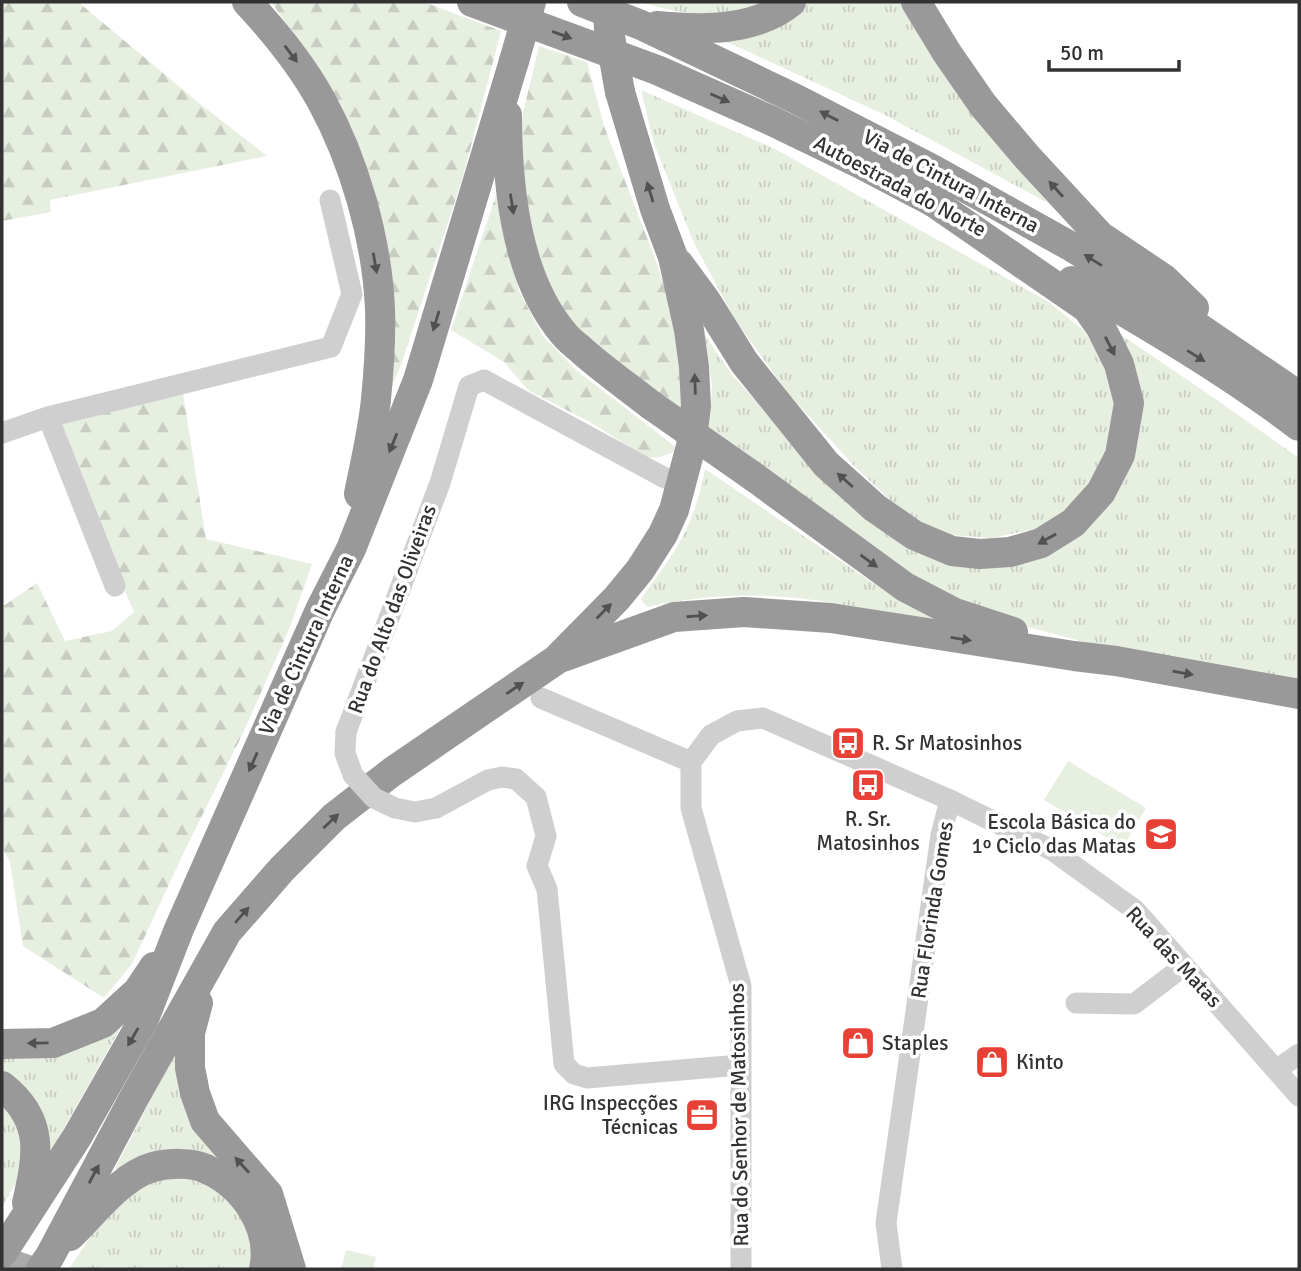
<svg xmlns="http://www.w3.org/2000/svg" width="1301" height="1271" viewBox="0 0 1301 1271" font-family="Signika,sans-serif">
<defs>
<pattern id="grass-tufts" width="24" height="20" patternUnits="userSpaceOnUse" patternTransform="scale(1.75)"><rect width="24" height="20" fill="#e7efe1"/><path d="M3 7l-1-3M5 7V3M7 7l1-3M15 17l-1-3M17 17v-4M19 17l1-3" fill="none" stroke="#c7cdc2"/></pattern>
<pattern id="forest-firs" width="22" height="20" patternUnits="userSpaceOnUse" patternTransform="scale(1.75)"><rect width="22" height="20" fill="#e7efe1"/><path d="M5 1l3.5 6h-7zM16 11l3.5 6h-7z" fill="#c7cdc2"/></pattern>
</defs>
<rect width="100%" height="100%" fill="#fff"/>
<g fill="url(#grass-tufts)">
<path d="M640,2H764C758,5 751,9 744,11C709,18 673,12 640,2Z"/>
<polygon points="808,2 905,2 989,133 1048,203 885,115 725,41 786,21"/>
<polygon points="641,90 775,149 1049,302 1083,330 1104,360 1115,407 1109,450 1098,474 1058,518 1035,529 992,538 951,535 909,518 854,466 788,393 735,320 694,243 654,144"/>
<polygon points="1120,334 1217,400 1299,458 1299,683 1084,642 1028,627 964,603 901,569 707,426 711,404 712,386 705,335 732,375 774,420 931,554 1096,518 1117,494 1131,465 1139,393 1134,363"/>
<path d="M705,469L876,585L912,607L945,622C901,615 857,606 813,600C758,592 701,595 647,607L641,599C658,574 679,549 690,521C697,504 702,486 705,469Z"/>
<polygon points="121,1027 49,1155 2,1074 2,1057 93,1041"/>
<polygon points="181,1040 239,1174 115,1169"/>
<polygon points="2,1106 15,1120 24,1148 19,1177 2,1207"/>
<path d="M181,1176C206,1185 237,1197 247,1224C251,1235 252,1257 254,1269H77L70,1267L104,1217L149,1179Z"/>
</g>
<g fill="url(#forest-firs)">
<polygon points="2,2 78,2 199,103 267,156 50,200 51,212 2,221"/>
<polygon points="271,2 424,2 501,31 463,177 401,365 387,398 395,321 386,235 360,156 320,71"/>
<polygon points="539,46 587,62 604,126 654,256 673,312 685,413 579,333 556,301 538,261 528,219 520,143 523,113"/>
<polygon points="497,192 519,291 543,336 576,370 677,448 672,453 656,458 644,456 590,422 529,391 504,362 451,330"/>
<polygon points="183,393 206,539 312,564 290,627 243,733 184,852 132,964 104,998 23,946 10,862 2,848 2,607 37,583 65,641 112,631 134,612 54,426"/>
</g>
<g fill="#e7efe1">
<polygon points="1068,761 1146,808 1123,847 1044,800"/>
<polygon points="346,1250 376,1257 373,1269 341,1269"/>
</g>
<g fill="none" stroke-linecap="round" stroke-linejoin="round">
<g stroke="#cfcfcf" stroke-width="21">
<polyline points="48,417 115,586"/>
<polyline points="2,433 48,417 331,347 352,294 330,200"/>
<polyline points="541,698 691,762"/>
<polyline points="346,732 440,483 469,386 484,380 665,478"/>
<polyline points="436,808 488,780 502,777 516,779 536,797 546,836 537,866 547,889 564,1064 574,1074 587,1078 740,1065"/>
<polyline points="1076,1003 1134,1004 1184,966"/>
<polyline points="1276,1070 1299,1054"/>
<polyline points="741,1269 741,986 691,808 691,762 711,735 737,721 763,718 950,800 1052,850 1135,910 1299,1096"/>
<polyline points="892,1269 886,1223 941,835 950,800"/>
</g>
<polyline stroke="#aaa" stroke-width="26" points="2,1259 31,1269"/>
<g stroke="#999" stroke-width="30">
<path d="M247,2C275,32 301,64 321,100C354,160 377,239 380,309C381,339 379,369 376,399C373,431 365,463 359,494"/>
<polyline points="472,2 657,70 772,121 861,164 941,206"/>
<polyline points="582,2 641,25 796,99 932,169 1072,247 1161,302 1299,396"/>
<polyline points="916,2 947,53 983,105 1027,157 1100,236 1164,279 1194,308"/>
<path d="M657,26C702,30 754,32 791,2"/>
<path d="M507,115C507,186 516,278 564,334C568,339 574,344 579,348C602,369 627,386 651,405"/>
<polyline points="678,263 706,301 744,362 826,464 875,508 914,535 952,551 980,554 1010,552 1041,543 1073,523 1101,492 1120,455 1129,403 1119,364 1101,328 1087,308 926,197"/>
<path d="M1072,281C1149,326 1228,372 1299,426"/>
<polyline points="754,477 905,587 955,613 1013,632"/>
<polyline points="563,657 674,617 744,612 831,618 1074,656 1116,661 1299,694"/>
<polyline points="198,1003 190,1033 190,1068 195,1093 205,1121 268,1194 291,1269"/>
<polyline points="2,1044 53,1043 103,1023 138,991 154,967"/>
<path d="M2,1086C45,1120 38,1155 27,1203"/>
<path d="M70,1236C94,1213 121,1176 153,1167C168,1163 192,1162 206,1169C244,1185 273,1228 264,1269"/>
<polyline points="2,1253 77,1137 144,1019 179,929 320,610 351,549 418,380 514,61"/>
<polyline points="41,1269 50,1256 134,1098 227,932 282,869 334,817 392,772 556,660 617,598 640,570 663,534 674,510 691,446 696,406 694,367 689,330 673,257 655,209 620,92"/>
</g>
<polyline stroke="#cfcfcf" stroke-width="21" points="346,732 345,753 353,775 374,798 395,808 415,812 436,808"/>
<g stroke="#999" stroke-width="30">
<polyline points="608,2 609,31 620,92"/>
<polyline points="514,61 531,2"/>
<polyline points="651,405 754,477"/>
</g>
</g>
<defs><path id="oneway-solid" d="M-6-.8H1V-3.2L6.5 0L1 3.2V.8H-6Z" transform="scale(1.75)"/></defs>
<g fill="#515151">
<use href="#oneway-solid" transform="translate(562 35) rotate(20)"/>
<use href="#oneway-solid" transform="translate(291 54) rotate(53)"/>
<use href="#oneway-solid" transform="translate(720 98) rotate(24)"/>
<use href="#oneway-solid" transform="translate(829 116) rotate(-153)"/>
<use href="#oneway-solid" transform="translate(1056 189) rotate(-132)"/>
<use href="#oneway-solid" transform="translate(650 192) rotate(-107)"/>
<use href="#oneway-solid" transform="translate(512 204) rotate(81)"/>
<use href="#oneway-solid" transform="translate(1093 260) rotate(-148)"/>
<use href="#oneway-solid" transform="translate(375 263) rotate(80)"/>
<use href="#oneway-solid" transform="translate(436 321) rotate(107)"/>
<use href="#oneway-solid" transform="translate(1110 346) rotate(63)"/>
<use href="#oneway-solid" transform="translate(1196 356) rotate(32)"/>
<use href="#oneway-solid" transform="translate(695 384) rotate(-92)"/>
<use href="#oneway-solid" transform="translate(393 443) rotate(112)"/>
<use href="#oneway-solid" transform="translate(845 480) rotate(-138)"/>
<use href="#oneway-solid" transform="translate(1047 539) rotate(151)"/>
<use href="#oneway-solid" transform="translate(869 561) rotate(36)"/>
<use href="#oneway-solid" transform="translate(604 611) rotate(-45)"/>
<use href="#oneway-solid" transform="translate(697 616) rotate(-4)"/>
<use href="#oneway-solid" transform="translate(961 639) rotate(9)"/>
<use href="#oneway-solid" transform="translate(1183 673) rotate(10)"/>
<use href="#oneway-solid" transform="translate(515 688) rotate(-34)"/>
<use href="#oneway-solid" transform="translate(253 762) rotate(114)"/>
<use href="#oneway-solid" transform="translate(331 821) rotate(-43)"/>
<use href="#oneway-solid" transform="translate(242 915) rotate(-49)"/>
<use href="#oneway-solid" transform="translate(133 1037) rotate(120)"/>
<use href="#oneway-solid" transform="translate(38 1043) rotate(179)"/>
<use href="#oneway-solid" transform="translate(242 1165) rotate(-132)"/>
<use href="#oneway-solid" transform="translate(94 1174) rotate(-62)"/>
</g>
<defs>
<g id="bus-square" transform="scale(1.75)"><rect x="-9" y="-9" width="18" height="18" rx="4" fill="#e84036" stroke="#fff"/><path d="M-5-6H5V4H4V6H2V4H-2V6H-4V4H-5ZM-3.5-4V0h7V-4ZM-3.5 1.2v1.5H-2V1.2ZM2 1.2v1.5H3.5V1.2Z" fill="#fff"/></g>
<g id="school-square" transform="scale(1.75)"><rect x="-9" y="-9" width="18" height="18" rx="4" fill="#e84036" stroke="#fff"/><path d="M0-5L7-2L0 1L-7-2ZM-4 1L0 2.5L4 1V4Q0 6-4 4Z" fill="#fff"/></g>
<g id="shop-square" transform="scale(1.75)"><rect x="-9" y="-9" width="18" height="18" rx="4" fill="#e84036" stroke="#fff"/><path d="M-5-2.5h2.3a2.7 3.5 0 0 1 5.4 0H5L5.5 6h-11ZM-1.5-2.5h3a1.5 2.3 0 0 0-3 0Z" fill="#fff"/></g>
<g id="office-square" transform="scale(1.75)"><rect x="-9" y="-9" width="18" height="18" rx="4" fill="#e84036" stroke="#fff"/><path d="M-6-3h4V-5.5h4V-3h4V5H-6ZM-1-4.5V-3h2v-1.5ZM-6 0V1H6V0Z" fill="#fff"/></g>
</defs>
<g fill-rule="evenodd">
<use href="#bus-square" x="848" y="743"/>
<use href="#bus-square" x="868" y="785"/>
<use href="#school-square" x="1161" y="834"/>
<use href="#shop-square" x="858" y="1043"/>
<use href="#shop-square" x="992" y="1062"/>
<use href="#office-square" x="702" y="1115"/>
</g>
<g text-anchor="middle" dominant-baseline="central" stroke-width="7" stroke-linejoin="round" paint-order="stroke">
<g font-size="21" fill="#323232" stroke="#fff">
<text transform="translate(951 181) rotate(28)">Via de Cintura Interna</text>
<text transform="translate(900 186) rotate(28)">Autoestrada do Norte</text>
<text transform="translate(392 609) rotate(-70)">Rua do Alto das Oliveiras</text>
<text transform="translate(306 645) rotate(-65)">Via de Cintura Interna</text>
<text transform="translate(932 910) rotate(-81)">Rua Florinda Gomes</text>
<text transform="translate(1174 957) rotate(47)">Rua das Matas</text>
<text transform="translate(739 1115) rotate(-91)">Rua do Senhor de Matosinhos</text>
</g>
<g font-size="21" fill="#323232" stroke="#fff" text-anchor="start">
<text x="872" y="743">R. Sr Matosinhos</text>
<text x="868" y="819" text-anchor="middle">R. Sr.<tspan x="868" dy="24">Matosinhos</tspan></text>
<text x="1136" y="822" text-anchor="end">Escola Básica do<tspan x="1136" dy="24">1º Ciclo das Matas</tspan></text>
<text x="882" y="1043">Staples</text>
<text x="1016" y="1062">Kinto</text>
<text x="678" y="1103" text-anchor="end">IRG Inspecções<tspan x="678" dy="24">Técnicas</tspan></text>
</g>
</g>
<rect width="1301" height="1271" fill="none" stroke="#323232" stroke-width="7"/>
<path d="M1049 60v10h130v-10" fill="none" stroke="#323232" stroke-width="3.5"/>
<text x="1060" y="60" font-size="21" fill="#323232" stroke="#ffffff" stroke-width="5" paint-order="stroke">50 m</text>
</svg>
